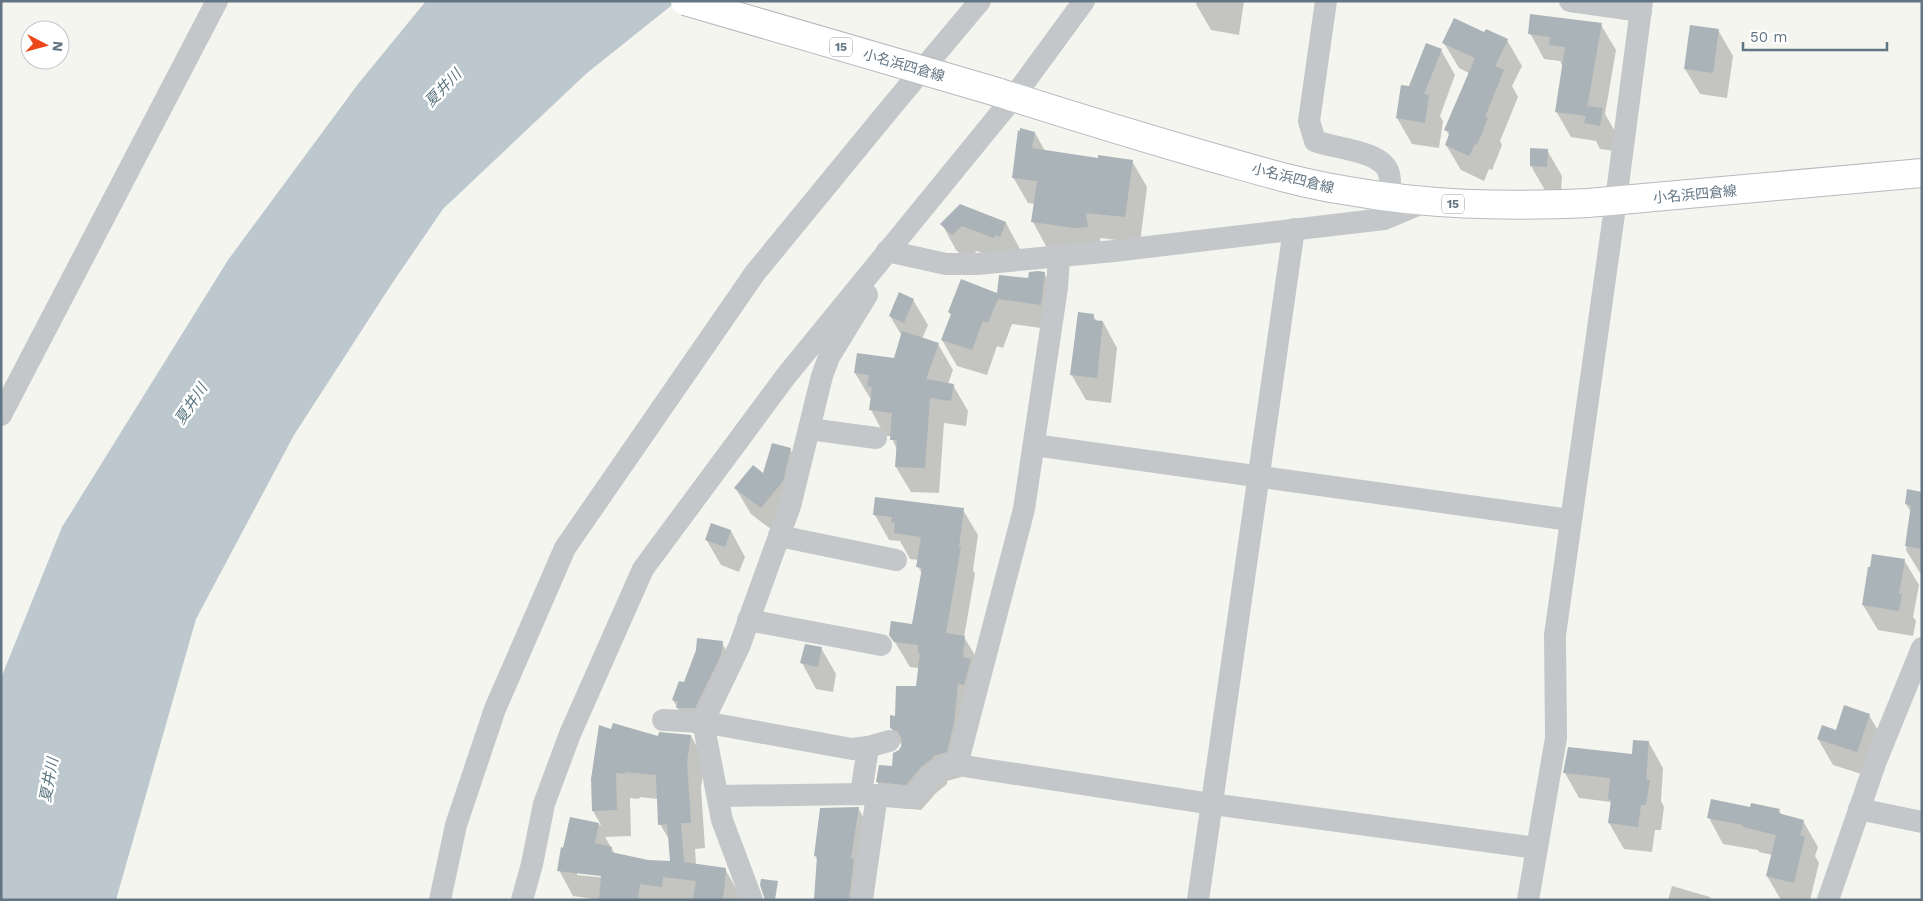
<svg xmlns="http://www.w3.org/2000/svg" width="1923" height="901" viewBox="0 0 1923 901" font-family="'Work Sans','Noto Sans JP',sans-serif">
<rect width="100%" height="100%" fill="#f5f5f0"/>
<polygon fill="#bcc8cd" points="426,1 677,1 587,73 443,209 391,285 294,435 196,619 116,900 1,900 1,678 62,527 228,260 358,84"/>
<g fill="#0003" fill-rule="evenodd">
<polygon points="1197,1 1244,1 1239,35 1211,30 1196,4"/>
<polygon points="1601,25 1616,50 1605,114 1617,135 1615,151 1600,149 1596,141 1571,137 1556,111 1563,67 1560,61 1544,59 1530,33"/>
<polygon points="1718,30 1733,56 1727,98 1700,94 1685,69"/>
<polygon points="1485,34 1507,40 1522,66 1512,86 1518,97 1500,141 1502,145 1492,170 1489,169 1484,181 1461,170 1446,145 1450,137 1446,130 1469,73 1459,68 1444,43"/>
<polygon points="1441,50 1455,75 1440,116 1443,121 1439,148 1412,144 1397,118 1410,88"/>
<polygon points="1035,133 1045,151 1099,159 1132,161 1147,187 1140,243 1100,238 1102,252 1047,248 1033,222 1035,204 1028,203 1013,177"/>
<polygon points="1532,150 1547,150 1562,176 1561,192 1546,192 1531,166"/>
<polygon points="960,205 1006,223 1020,249 1015,262 1008,263 977,251 967,260 956,250 942,224"/>
<polygon points="1044,273 1059,299 1055,330 1012,324 1003,348 997,346 987,375 957,366 942,340 952,316 949,312 998,295"/>
<polygon points="913,300 928,325 922,339 938,344 953,370 948,384 953,385 968,411 966,426 944,423 939,493 911,492 896,467 897,450 891,436 885,436 871,410 872,398 870,398 855,373 895,359 902,336 890,316"/>
<polygon points="1093,315 1097,322 1103,322 1117,348 1111,403 1086,400 1071,374"/>
<polygon points="790,449 805,475 776,533 751,514 736,489 764,476"/>
<polygon points="1922,493 1922,576 1906,550 1911,512 1906,504"/>
<polygon points="963,510 978,535 973,570 975,574 964,637 979,662 968,749 961,777 947,781 947,784 936,793 921,810 892,807 877,782 893,768 902,746 891,728 896,717 917,688 919,668 910,667 890,634 913,625 922,574 918,566 919,560 910,559 900,541 889,540 875,515"/>
<polygon points="731,531 745,557 739,572 721,565 706,539"/>
<polygon points="1904,560 1919,585 1913,617 1916,621 1913,636 1878,630 1863,605"/>
<polygon points="722,643 736,668 709,734 692,733 673,700 685,684"/>
<polygon points="821,648 836,674 833,692 816,689 802,663"/>
<polygon points="1869,715 1884,741 1871,777 1833,765 1818,739"/>
<path d="M612,731L659,737L691,736L705,761L701,788L705,848L695,849L696,865L725,869L740,895V900H601L573,896L559,870L571,819L601,825L593,811L592,779ZM640,797L658,799L660,824L670,841L671,862L648,861L615,854L605,837L631,836L630,798L639,799ZM577,872L608,876L607,878L577,875Z"/>
<polygon points="1649,743 1663,768 1661,801 1664,807 1661,830 1655,830 1652,852 1624,849 1609,823 1612,804 1611,802 1579,798 1565,773 1633,756"/>
<polygon points="858,808 873,834 866,900 816,900 818,861 815,856"/>
<polygon points="1751,809 1779,810 1782,816 1803,821 1818,847 1815,856 1819,863 1810,900 1781,900 1767,876 1772,855 1759,852 1758,850 1723,844 1709,818"/>
<polygon points="1672,886 1710,897 1711,900 1668,900"/>
</g>
<g fill="#aab3b7">
<polygon points="1530,14 1602,23 1586,113 1588,106 1603,108 1600,126 1584,123 1586,116 1555,112 1565,47 1549,45 1550,37 1528,34"/>
<polygon points="1454,18 1484,32 1486,29 1508,39 1495,66 1504,70 1485,117 1488,118 1477,145 1475,144 1469,156 1445,145 1450,132 1444,130 1475,58 1442,43"/>
<polygon points="1690,25 1719,29 1713,73 1684,69"/>
<polygon points="1426,43 1442,49 1424,94 1429,95 1425,123 1396,118 1401,85 1409,86"/>
<polygon points="1020,128 1035,132 1032,148 1098,158 1098,155 1133,160 1125,217 1086,213 1088,227 1075,228 1031,222 1037,181 1012,178 1018,130 1020,131"/>
<polygon points="1530,148 1548,149 1547,167 1530,166"/>
<polygon points="960,204 1006,222 1000,237 995,235 994,238 962,226 952,235 940,224"/>
<polygon points="1038,271 1045,272 1041,305 998,299 988,323 983,321 972,350 941,340 951,314 948,312 961,279 997,293 999,275 1028,278 1029,272"/>
<polygon points="899,292 914,299 904,323 889,316"/>
<polygon points="1078,312 1094,314 1093,320 1103,321 1097,378 1070,375"/>
<polygon points="902,331 939,343 926,379 954,384 951,401 930,398 925,468 895,467 897,440 890,440 892,413 869,410 872,387 867,386 869,375 854,373 857,353 894,358"/>
<polygon points="772,443 791,448 783,481 761,508 734,488 753,465 763,473"/>
<polygon points="1907,489 1922,492 1922,549 1905,546 1911,505 1905,504"/>
<polygon points="875,497 964,508 959,547 961,547 946,633 965,636 963,657 971,659 964,685 958,684 954,723 947,752 933,756 933,758 921,767 906,785 876,782 879,765 892,766 893,753 899,750 902,744 901,737 898,732 890,728 890,715 895,716 896,686 916,686 920,653 918,653 918,645 894,642 889,635 891,621 912,624 922,568 916,567 921,537 894,533 895,523 891,522 892,517 873,515"/>
<polygon points="711,523 731,530 725,547 705,540"/>
<polygon points="1872,554 1905,559 1899,594 1902,594 1899,611 1862,605 1868,567 1870,567"/>
<polygon points="697,638 723,641 721,655 695,708 676,708 678,702 672,700 679,681 684,682 696,650"/>
<polygon points="805,644 822,647 818,667 800,663"/>
<polygon points="1844,705 1870,714 1857,752 1817,739 1822,725 1836,730"/>
<polygon points="613,723 658,736 659,732 691,735 687,762 691,823 681,823 684,862 726,868 723,900 693,900 696,881 663,877 662,887 640,884 638,900 599,900 601,876 557,871 561,847 563,848 570,817 599,823 595,843 612,847 611,852 648,860 670,861 667,824 658,825 656,775 625,772 625,774 616,773 617,810 592,811 591,779 599,725 611,729"/>
<polygon points="1633,740 1649,741 1646,779 1650,780 1646,805 1641,805 1638,827 1608,823 1611,800 1608,799 1610,778 1563,773 1568,747 1632,754"/>
<polygon points="1711,799 1750,807 1751,803 1780,809 1778,813 1804,820 1800,835 1805,837 1794,883 1766,876 1776,835 1743,827 1743,825 1707,818"/>
<polygon points="859,807 851,858 854,859 849,900 814,899 817,856 814,856 820,808"/>
<polygon points="761,879 778,881 775,900 765,900 760,885"/>
</g>
<g fill="none" stroke-linecap="round" stroke-linejoin="round">
<g stroke="#b6babe" stroke-width="30">
<path id="major" d="M997,92C1069,115 1141,137 1214,158C1257,170 1299,183 1343,190C1426,205 1503,207 1588,203L1922,173"/>
</g>
<g stroke="#c4c7ca" stroke-width="22">
<path d="M1326,1L1309,121L1315,141C1334,149 1384,150 1389,174C1391,181 1390,190 1390,198"/>
<polyline points="1570,1 1641,11"/>
<polyline points="887,251 946,264 977,264 1114,251 1384,219 1427,201"/>
<polyline points="1,415 217,1"/>
<polyline points="809,429 876,438"/>
<polyline points="1034,445 1570,520"/>
<polyline points="779,536 896,560"/>
<polyline points="748,620 881,645"/>
<polyline points="663,720 703,722 852,749 868,747 889,741"/>
<polyline points="957,765 1024,509 1057,288 1059,256"/>
<polyline points="861,794 868,747"/>
<path d="M718,796L861,794L910,798C926,788 933,769 951,764L1212,804L1536,848"/>
<polyline points="1859,809 1922,822"/>
<polyline points="440,900 456,825 495,709 565,548 755,273 892,106 980,1"/>
<polyline points="522,900 532,864 544,804 570,734 643,569 786,376 1013,98 1084,1"/>
<polyline points="752,900 722,820 703,722 739,647 790,506 822,376 829,357 867,295"/>
<polyline points="862,900 877,795"/>
<polyline points="1198,900 1294,229"/>
<polyline points="1528,900 1556,738 1555,635 1616,200 1642,1"/>
<polyline points="1828,900 1876,761 1922,648"/>
</g>
<use href="#major" stroke="#fff" stroke-width="28"/>
<g stroke="#b6babe" stroke-width="30" stroke-linecap="butt">
<polyline id="major-bridge" points="685,1 997,92"/>
</g>
<use href="#major-bridge" stroke="#fff" stroke-width="28"/>
</g>
<g text-anchor="middle" dominant-baseline="central" stroke-width="5" stroke-linejoin="round" paint-order="stroke">
<g fill="#fff" stroke="#919ea8" stroke-width="1">
<rect x="830" y="37.5" width="22" height="19" rx="4"/>
<rect x="1442" y="194.5" width="22" height="19" rx="4"/>
</g>
<g font-size="12" font-weight="bold" fill="#627583">
<text x="841" y="47">15</text>
<text x="1453" y="204">15</text>
</g>
<g font-size="14" fill="#627583" stroke="#fff">
<text transform="translate(904 65) rotate(16)">小名浜四倉線</text>
<text transform="translate(1293 178) rotate(14)">小名浜四倉線</text>
<text transform="translate(1695 194) rotate(-5)">小名浜四倉線</text>
</g>
<g font-size="15" font-style="italic" fill="#5d7781" stroke="#fff">
<text transform="translate(443 88) rotate(-46)">夏井川</text>
<text transform="translate(191 404) rotate(-56)">夏井川</text>
<text transform="translate(49 780) rotate(-80)">夏井川</text>
</g>
</g>
<rect width="1923" height="901" fill="none" stroke="#627583" stroke-width="5"/>
<g transform="translate(45 45) rotate(96)"><circle r="24" fill="#ffffff" stroke="#c0c8cd"/>
<path d="M0-4L9 19L0 12L-9 19Z" fill="#ed4618"/>
<text y="-8" font-size="14" font-weight="bold" text-anchor="middle" fill="#627583">N</text>
</g>
<path d="M1743 42v8h144v-8" fill="none" stroke="#627583" stroke-width="2.5"/>
<text x="1750" y="42" font-size="15" fill="#627583" stroke="#ffffff" stroke-width="4" paint-order="stroke">50 m</text>
</svg>
